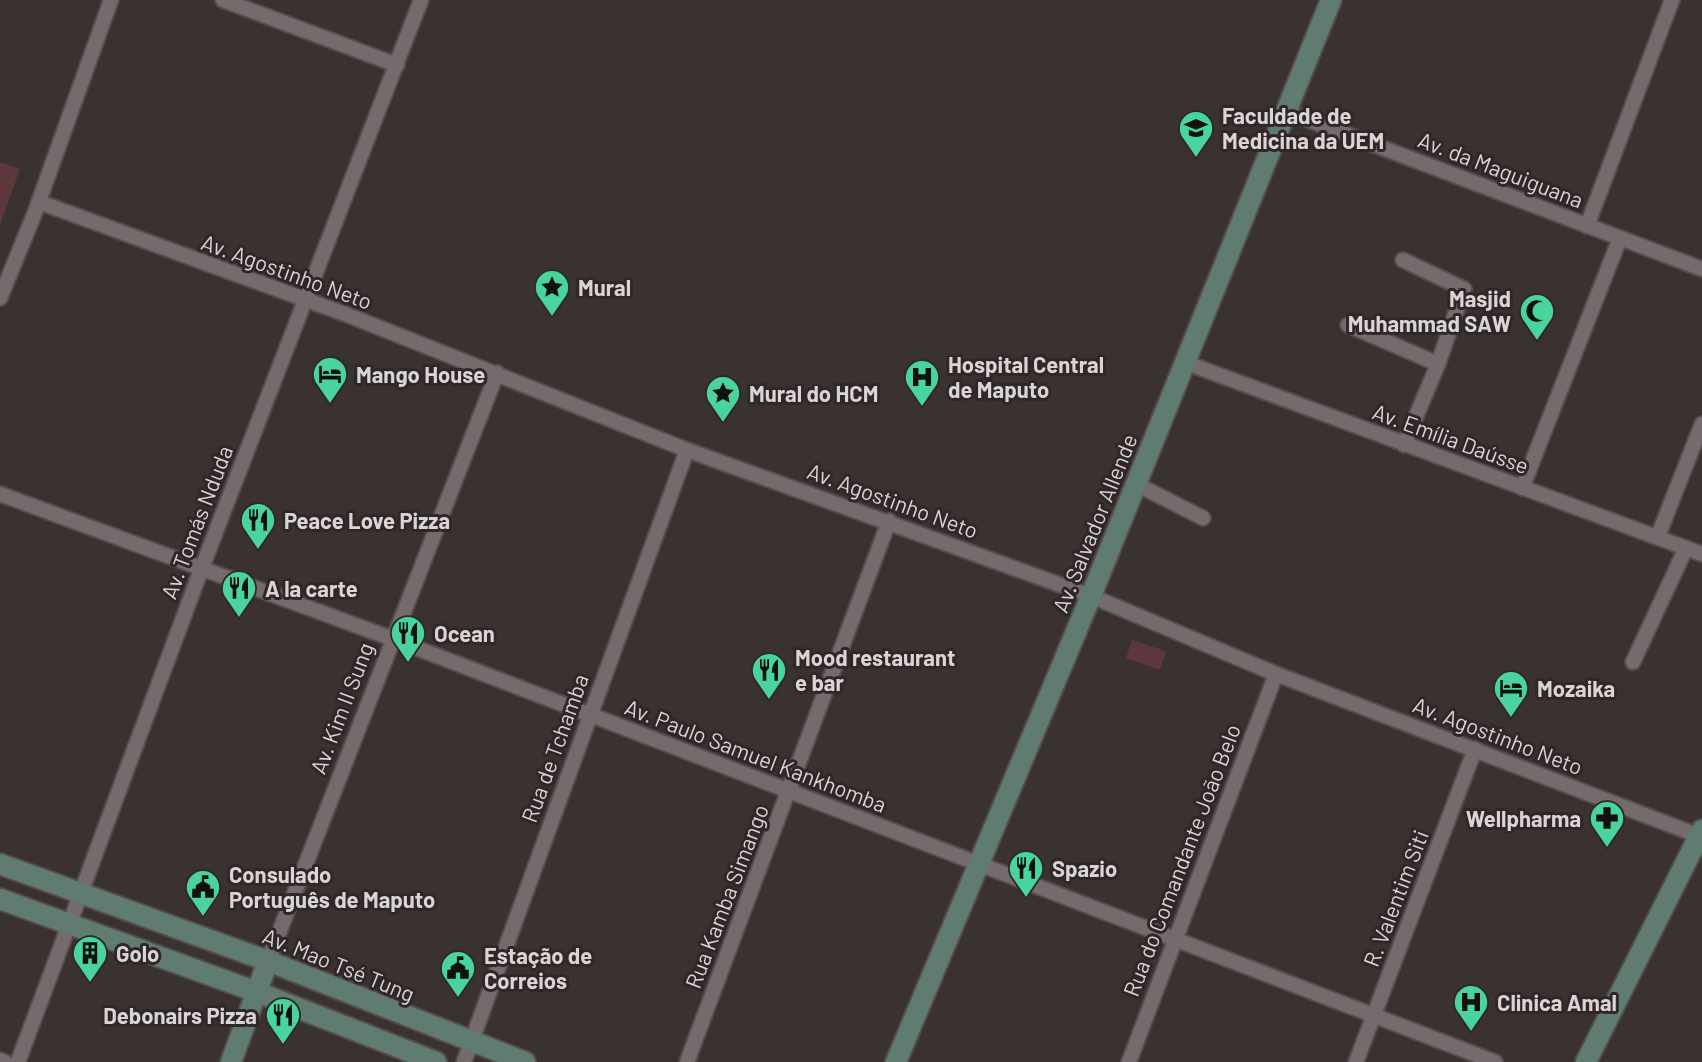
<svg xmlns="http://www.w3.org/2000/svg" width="1702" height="1062" viewBox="0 0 1702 1062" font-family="Barlow,sans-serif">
<rect width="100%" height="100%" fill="#3a3131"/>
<g fill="#5c383c">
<polygon points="0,162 20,169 0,225"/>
<polygon points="1132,640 1166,651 1160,670 1126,658"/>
</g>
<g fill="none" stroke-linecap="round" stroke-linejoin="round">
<g stroke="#554d4e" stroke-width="18">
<g id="street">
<polyline points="223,0 397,65"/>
<polyline points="1285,111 1702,269"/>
<polyline points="39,202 345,314 687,450 1091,596 1276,674 1702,837"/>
<polyline points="1587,226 1672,0"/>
<polyline points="1403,260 1464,289 1438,364"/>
<polyline points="0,298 34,215 111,0"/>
<polyline points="1348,325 1438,364 1404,445"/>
<polyline points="1184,362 1702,554"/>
<polyline points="1136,484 1203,518"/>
<polyline points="1522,488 1620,238"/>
<polyline points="0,494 393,639 1495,1062"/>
<polyline points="1658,536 1702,424"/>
<polyline points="1633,662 1686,548"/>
<polyline points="268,961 497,373"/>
<polyline points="0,1060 5,1062"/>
<polyline points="18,1062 201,570 421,0"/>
<polyline points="464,1062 687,450"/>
<polyline points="687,1062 889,521"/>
<polyline points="1129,1062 1276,674"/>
<polyline points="1356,1062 1475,749"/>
</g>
</g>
<g stroke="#554d4e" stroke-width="24">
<g id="secondary">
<polyline points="0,864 268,961 525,1062"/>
<polyline points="0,899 257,992 436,1062"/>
<polyline points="231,1062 268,961"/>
<polyline points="896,1062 1091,596 1331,0"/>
<polyline points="1586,1062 1702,830"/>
</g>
</g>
<use href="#street" stroke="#756b6c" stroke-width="14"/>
<use href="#secondary" stroke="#607b6f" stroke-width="20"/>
</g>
<defs>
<g id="university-pin" transform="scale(1.8)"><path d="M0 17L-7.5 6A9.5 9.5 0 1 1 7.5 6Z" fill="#49d49d" stroke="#2f2728"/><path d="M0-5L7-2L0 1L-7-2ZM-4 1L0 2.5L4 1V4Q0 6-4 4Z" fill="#111"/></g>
<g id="sight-pin" transform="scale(1.8)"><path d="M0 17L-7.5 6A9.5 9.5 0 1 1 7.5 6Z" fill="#49d49d" stroke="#2f2728"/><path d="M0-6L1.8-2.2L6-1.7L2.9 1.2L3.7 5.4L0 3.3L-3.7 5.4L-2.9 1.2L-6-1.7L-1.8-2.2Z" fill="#111"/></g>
<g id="mosque-pin" transform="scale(1.8)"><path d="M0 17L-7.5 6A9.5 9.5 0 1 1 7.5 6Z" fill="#49d49d" stroke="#2f2728"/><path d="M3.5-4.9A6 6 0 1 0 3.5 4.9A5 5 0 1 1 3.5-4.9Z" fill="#111"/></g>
<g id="hotel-pin" transform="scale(1.8)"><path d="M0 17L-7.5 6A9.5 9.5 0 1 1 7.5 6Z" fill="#49d49d" stroke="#2f2728"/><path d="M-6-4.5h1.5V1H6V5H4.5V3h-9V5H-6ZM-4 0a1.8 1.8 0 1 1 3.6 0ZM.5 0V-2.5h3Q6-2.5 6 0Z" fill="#111"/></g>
<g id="hospital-pin" transform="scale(1.8)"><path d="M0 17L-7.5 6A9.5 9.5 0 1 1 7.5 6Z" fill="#49d49d" stroke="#2f2728"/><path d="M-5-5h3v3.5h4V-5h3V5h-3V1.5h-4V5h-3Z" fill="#111"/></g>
<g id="restaurant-pin" transform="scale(1.8)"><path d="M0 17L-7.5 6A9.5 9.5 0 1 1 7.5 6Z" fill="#49d49d" stroke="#2f2728"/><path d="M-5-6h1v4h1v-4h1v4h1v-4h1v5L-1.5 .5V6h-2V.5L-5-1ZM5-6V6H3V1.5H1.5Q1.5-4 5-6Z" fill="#111"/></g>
<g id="pharmacy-pin" transform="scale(1.8)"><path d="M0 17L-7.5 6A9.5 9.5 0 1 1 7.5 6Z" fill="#49d49d" stroke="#2f2728"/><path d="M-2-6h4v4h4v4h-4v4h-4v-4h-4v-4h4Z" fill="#111"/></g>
<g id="civic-pin" transform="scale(1.8)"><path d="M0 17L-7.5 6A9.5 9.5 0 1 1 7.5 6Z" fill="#49d49d" stroke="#2f2728"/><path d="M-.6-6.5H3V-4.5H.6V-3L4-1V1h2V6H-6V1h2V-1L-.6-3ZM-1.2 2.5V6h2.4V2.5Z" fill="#111"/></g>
<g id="building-pin" transform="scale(1.8)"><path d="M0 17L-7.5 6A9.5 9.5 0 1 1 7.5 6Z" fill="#49d49d" stroke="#2f2728"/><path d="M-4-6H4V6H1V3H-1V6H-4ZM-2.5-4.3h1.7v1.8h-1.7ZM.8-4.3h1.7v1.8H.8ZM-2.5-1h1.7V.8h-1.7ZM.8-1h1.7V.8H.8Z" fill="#111"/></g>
</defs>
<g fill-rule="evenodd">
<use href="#university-pin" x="1196" y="128"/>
<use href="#sight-pin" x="552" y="287"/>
<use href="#mosque-pin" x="1537" y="311"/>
<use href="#hotel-pin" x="330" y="374"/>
<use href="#hospital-pin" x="922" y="377"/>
<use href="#sight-pin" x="723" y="393"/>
<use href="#restaurant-pin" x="258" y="520"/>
<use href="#restaurant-pin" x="239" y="588"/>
<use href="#restaurant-pin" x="408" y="633"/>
<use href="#restaurant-pin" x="769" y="670"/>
<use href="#hotel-pin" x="1511" y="688"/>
<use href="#pharmacy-pin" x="1607" y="818"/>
<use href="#restaurant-pin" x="1026" y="868"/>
<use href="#civic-pin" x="203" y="887"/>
<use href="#building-pin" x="90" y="953"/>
<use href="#civic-pin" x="458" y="968"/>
<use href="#hospital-pin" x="1471" y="1002"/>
<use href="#restaurant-pin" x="283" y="1015"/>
</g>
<g text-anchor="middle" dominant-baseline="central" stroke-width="6" stroke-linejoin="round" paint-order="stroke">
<g font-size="22" font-weight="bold" fill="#dad4d5" stroke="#2f2728" text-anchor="start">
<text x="1222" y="115">Faculdade de<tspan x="1222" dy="25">Medicina da UEM</tspan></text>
<text x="578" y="287">Mural</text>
<text x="1511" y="298" text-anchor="end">Masjid<tspan x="1511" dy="25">Muhammad SAW</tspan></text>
<text x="948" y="364">Hospital Central<tspan x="948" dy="25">de Maputo</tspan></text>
<text x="356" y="374">Mango House</text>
<text x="749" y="393">Mural do HCM</text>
<text x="284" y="520">Peace Love Pizza</text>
<text x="265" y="588">A la carte</text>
<text x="434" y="633">Ocean</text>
<text x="795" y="657">Mood restaurant<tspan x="795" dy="25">e bar</tspan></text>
<text x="1537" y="688">Mozaika</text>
<text x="1581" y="818" text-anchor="end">Wellpharma</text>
<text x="1052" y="868">Spazio</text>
<text x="229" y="874">Consulado<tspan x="229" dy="25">Português de Maputo</tspan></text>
<text x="116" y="953">Golo</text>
<text x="484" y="955">Estação de<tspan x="484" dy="25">Correios</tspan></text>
<text x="1497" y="1002">Clinica Amal</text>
<text x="257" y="1015" text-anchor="end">Debonairs Pizza</text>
</g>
<g font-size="22" fill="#dad4d5" stroke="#2f2728">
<text transform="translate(1501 169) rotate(21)">Av. da Maguiguana</text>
<text transform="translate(287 271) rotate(20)">Av. Agostinho Neto</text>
<text transform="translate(1451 438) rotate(20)">Av. Emília Daússe</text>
<text transform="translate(893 500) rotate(20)">Av. Agostinho Neto</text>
<text transform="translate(196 522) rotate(-69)">Av. Tomás Nduda</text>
<text transform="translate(1094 523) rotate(-68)">Av. Salvador Allende</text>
<text transform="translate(341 708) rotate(-69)">Av. Kim II Sung</text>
<text transform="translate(1498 735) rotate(21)">Av. Agostinho Neto</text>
<text transform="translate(554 748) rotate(-70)">Rua de Tchamba</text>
<text transform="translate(756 755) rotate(21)">Av. Paulo Samuel Kankhomba</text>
<text transform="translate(1181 860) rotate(-69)">Rua do Comandante João Belo</text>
<text transform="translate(726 896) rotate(-69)">Rua Kamba Simango</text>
<text transform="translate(1395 898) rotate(-69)">R. Valentim Siti</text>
<text transform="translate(339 964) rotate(22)">Av. Mao Tsé Tung</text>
</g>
</g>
</svg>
